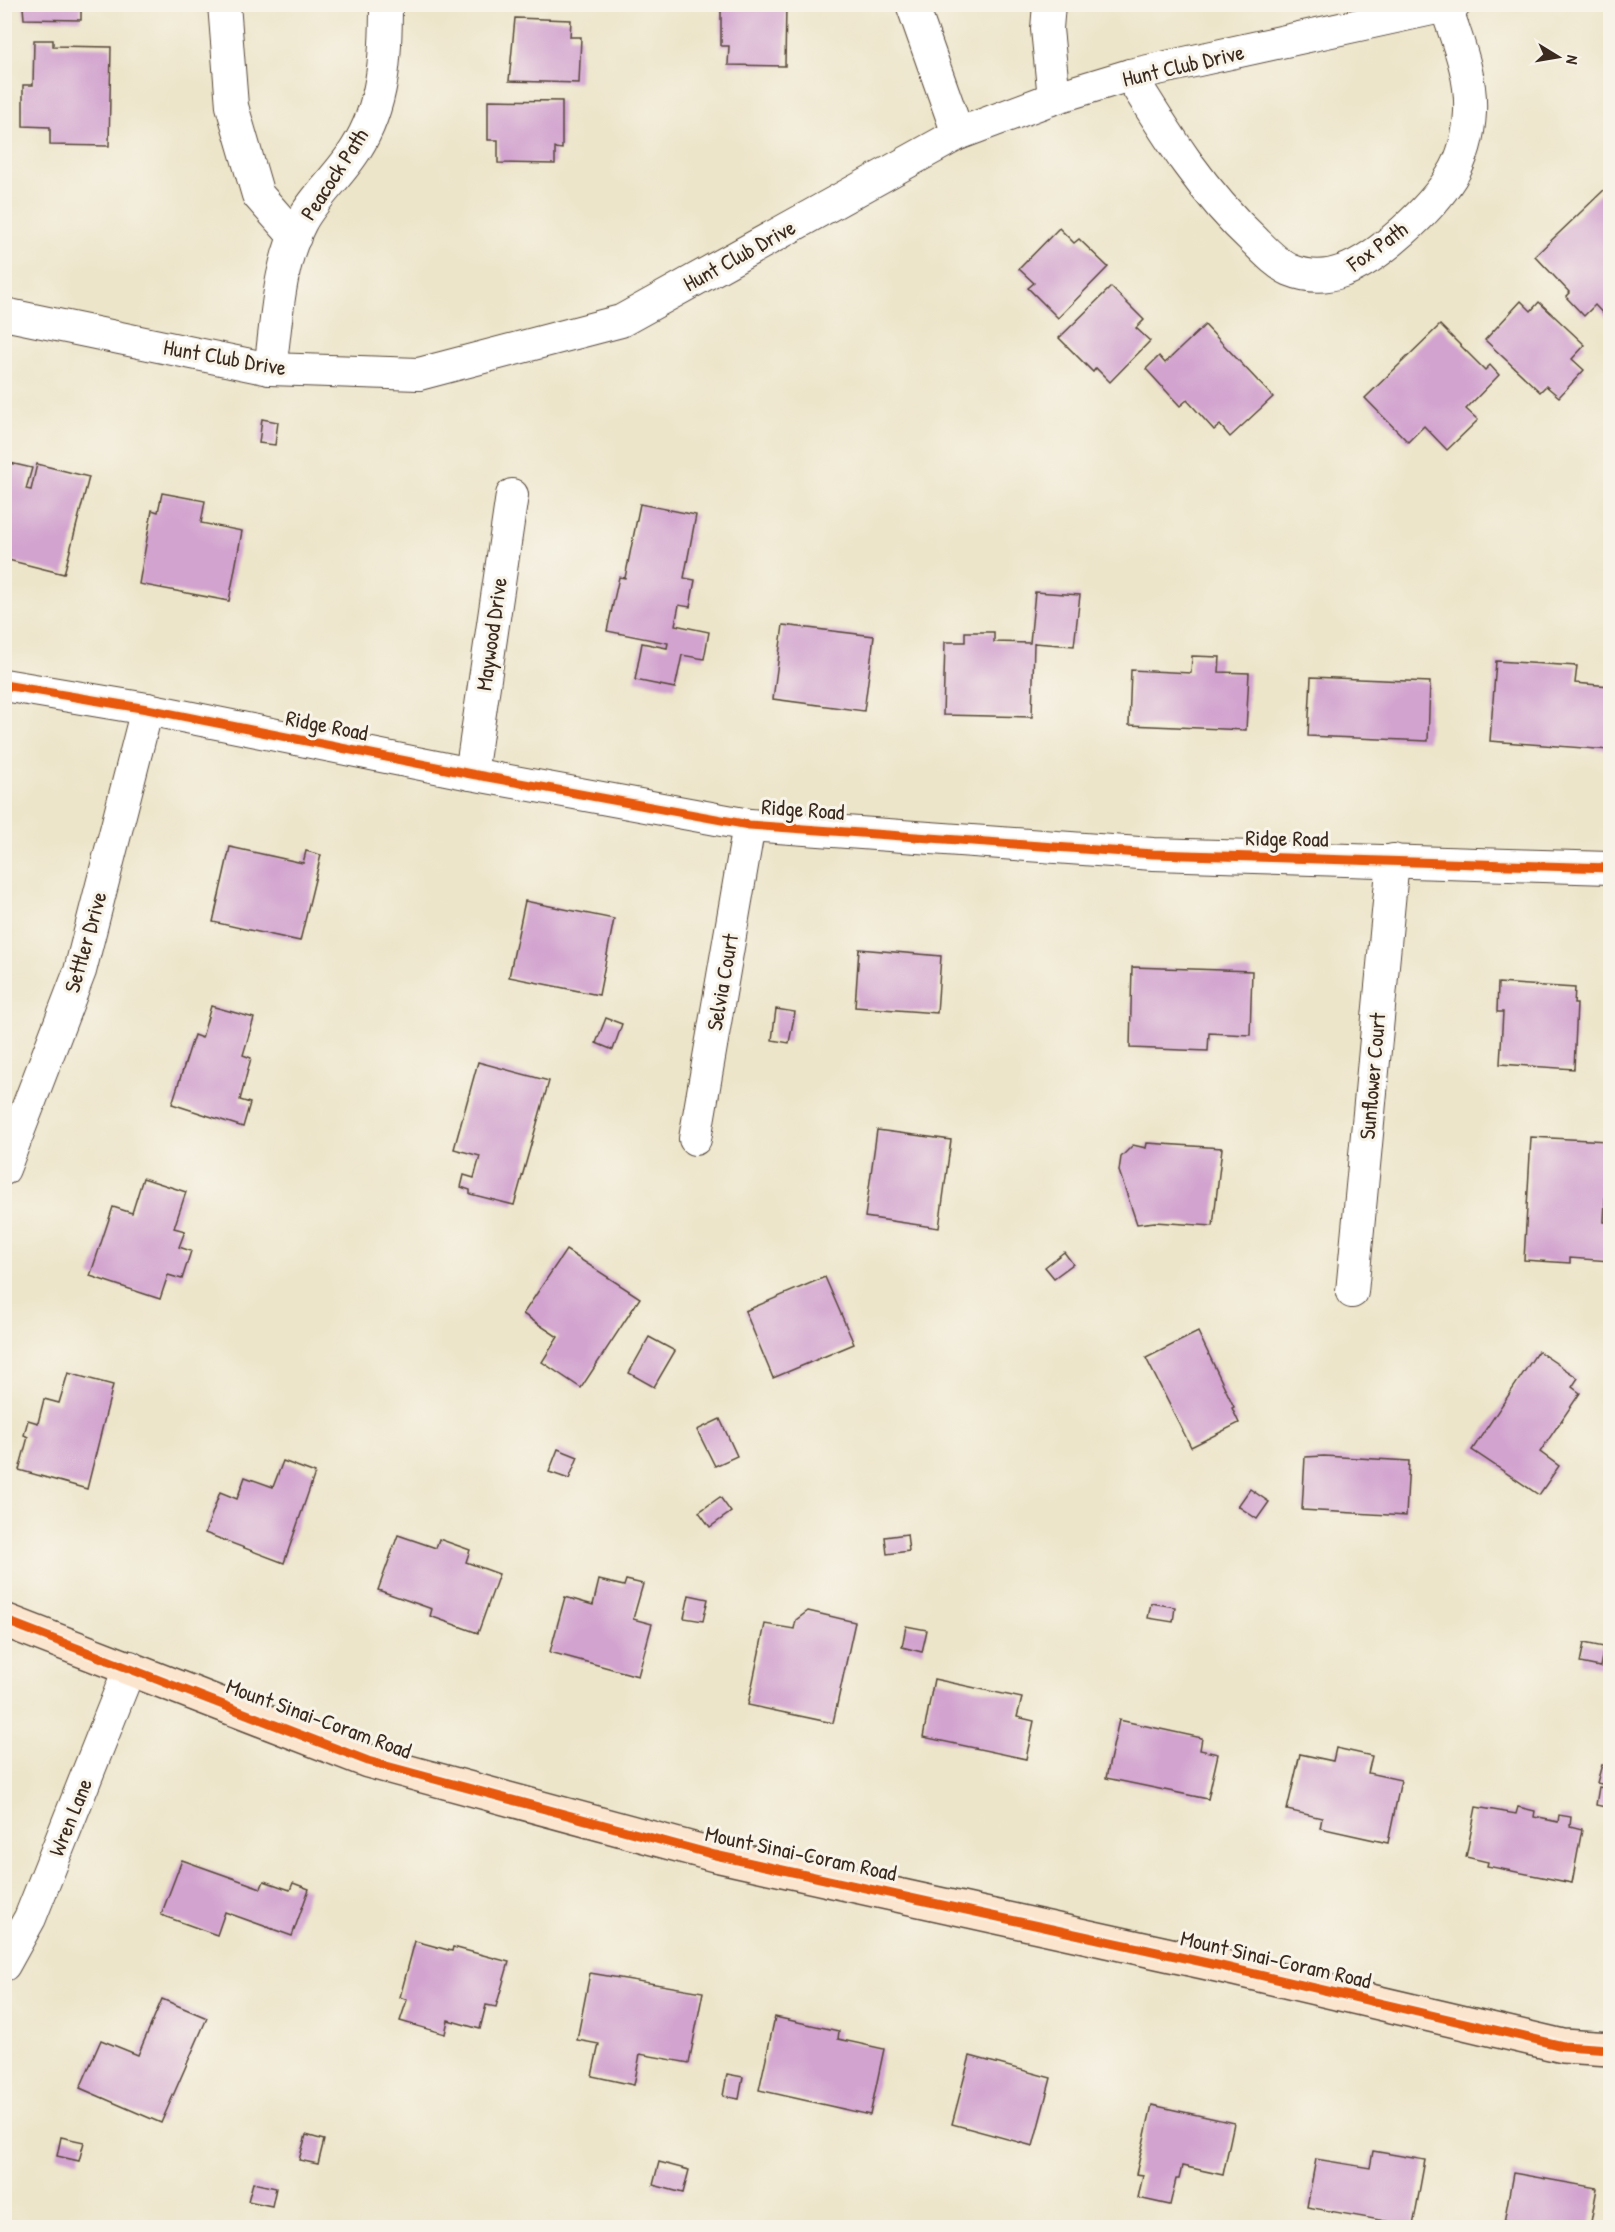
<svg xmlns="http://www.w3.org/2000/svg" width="1615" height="2232" viewBox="0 0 1615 2232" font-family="'Patrick Hand',sans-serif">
<rect width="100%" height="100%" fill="#f7f3e8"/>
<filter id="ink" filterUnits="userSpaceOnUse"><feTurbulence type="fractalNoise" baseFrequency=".0167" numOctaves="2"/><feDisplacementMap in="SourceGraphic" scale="12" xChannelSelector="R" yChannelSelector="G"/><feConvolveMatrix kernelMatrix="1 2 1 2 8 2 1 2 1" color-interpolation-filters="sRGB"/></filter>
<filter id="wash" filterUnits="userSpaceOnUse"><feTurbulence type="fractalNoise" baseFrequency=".008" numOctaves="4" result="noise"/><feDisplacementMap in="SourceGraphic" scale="24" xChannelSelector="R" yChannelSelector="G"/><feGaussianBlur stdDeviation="1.35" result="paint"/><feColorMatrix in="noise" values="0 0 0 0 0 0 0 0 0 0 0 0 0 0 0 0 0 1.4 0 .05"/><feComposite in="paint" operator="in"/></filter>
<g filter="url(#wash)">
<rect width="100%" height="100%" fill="#ede5ca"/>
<g id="blocks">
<g fill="#d2a3cf">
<polygon points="19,4 81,4 81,20 24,19 23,7 19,7"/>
<polygon points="711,4 786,4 785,66 728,65 729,46 721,46 721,8 711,7"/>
<polygon points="515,18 571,20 570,37 581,37 579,83 509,81"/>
<polygon points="34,40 53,40 53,46 111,47 109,146 50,145 50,127 23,126 23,85 33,85"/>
<polygon points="488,100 562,101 562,149 555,148 555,164 498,163 498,140 488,140"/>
<polygon points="1606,188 1610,193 1610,321 1595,305 1584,316 1566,297 1570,293 1535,256"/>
<polygon points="1059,228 1074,243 1079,239 1108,267 1058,318 1028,288 1034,283 1019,269"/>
<polygon points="1111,287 1144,320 1136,328 1150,341 1110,382 1096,368 1093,372 1059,338"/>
<polygon points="1521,301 1531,311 1539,302 1585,345 1572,359 1584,370 1559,397 1546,386 1540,392 1485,340"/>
<polygon points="1205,325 1273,397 1230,437 1220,425 1214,430 1187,400 1180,406 1146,369 1159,356 1165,363"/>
<polygon points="1440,325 1485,370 1490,365 1499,375 1466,409 1478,420 1447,450 1424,426 1408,442 1365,398"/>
<polygon points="262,419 278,422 275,445 259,443"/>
<polygon points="10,463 32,468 26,489 31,490 37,464 89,477 64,574 4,559 4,484"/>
<polygon points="162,493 205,501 201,523 242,531 229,601 139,584 152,510 158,512"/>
<polygon points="640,504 696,515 684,578 695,580 690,607 679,605 675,625 709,632 704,659 682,655 675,688 635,680 642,643 667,648 668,643 607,631 619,577 625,578"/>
<polygon points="1035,592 1080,595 1074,646 1034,643 1032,717 943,715 945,642 965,642 965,632 994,632 994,642 1030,643"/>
<polygon points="783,625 874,636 864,711 773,699"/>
<polygon points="1192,656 1220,657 1219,672 1249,673 1246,730 1129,725 1131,670 1191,673"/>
<polygon points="1496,661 1577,666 1575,683 1610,686 1610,750 1490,741"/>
<polygon points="1311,677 1430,682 1428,741 1308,736"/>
<polygon points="230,847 303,863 306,851 321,855 300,941 213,922"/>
<polygon points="525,901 614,919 599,995 509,977"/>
<polygon points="859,949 941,956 937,1013 855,1007"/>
<polygon points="1132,967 1252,971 1250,1035 1209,1033 1208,1051 1130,1048"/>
<polygon points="1498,983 1575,988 1574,1004 1577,1004 1574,1069 1500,1064 1503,1012 1497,1012"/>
<polygon points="211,1006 254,1018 243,1055 251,1058 240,1100 250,1103 243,1127 172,1104 194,1035 202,1038"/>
<polygon points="776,1009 795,1012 789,1043 772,1040"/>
<polygon points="606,1018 622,1024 613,1050 596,1043"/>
<polygon points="478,1062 549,1081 514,1205 470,1194 470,1190 461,1187 464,1175 474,1178 480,1156 454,1149"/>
<polygon points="877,1130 951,1140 939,1228 865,1217"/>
<polygon points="1531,1137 1608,1141 1604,1222 1610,1222 1610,1261 1570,1258 1570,1263 1524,1260"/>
<polygon points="1147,1143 1222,1148 1213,1226 1155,1222 1137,1224 1119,1171 1121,1157 1133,1145 1146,1148"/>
<polygon points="143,1178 186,1192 174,1228 185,1231 179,1247 191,1251 182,1279 168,1275 160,1299 90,1276 113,1207 132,1213"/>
<polygon points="566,1250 640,1298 581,1388 542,1362 558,1337 523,1314"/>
<polygon points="1064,1252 1073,1264 1054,1278 1045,1267"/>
<polygon points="825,1277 854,1344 773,1378 745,1311"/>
<polygon points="1198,1332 1234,1407 1232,1408 1239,1423 1191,1447 1146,1358"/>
<polygon points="649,1337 675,1351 654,1387 629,1373"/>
<polygon points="1538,1351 1578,1378 1572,1387 1580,1393 1540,1452 1559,1466 1539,1495 1472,1450"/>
<polygon points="68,1373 113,1385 87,1489 19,1470 28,1437 24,1435 28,1420 38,1423 44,1399 59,1403"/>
<polygon points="720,1419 737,1456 715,1466 697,1430"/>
<polygon points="558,1449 578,1457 569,1479 549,1472"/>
<polygon points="1324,1456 1409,1461 1406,1516 1302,1510 1305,1457"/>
<polygon points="283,1461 315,1473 284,1563 205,1533 220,1492 237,1499 245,1477 273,1487"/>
<polygon points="1250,1489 1269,1502 1257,1519 1238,1506"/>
<polygon points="720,1497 731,1512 710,1527 699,1512"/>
<polygon points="907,1534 909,1551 887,1554 885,1537"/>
<polygon points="398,1535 436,1548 439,1539 470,1550 466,1562 499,1574 478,1633 430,1616 432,1609 378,1590"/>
<polygon points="599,1580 624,1586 626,1580 643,1584 633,1619 652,1624 638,1676 550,1652 565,1597 593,1605"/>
<polygon points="689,1595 708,1599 703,1621 684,1618"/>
<polygon points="1151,1603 1175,1607 1173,1622 1148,1618"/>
<polygon points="808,1611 855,1622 833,1723 748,1705 765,1624 794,1629 796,1620"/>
<polygon points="906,1626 927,1630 922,1652 902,1647"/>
<polygon points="1584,1643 1604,1647 1600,1667 1580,1663"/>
<polygon points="934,1679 1022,1698 1017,1717 1034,1721 1026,1759 923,1737"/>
<polygon points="1119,1720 1202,1738 1200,1750 1218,1754 1208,1799 1106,1778"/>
<polygon points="1336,1748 1372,1756 1368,1773 1401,1780 1388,1843 1320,1828 1322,1818 1287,1810 1300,1754 1333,1761"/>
<polygon points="1602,1764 1610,1766 1610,1786 1597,1783"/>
<polygon points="1599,1787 1610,1789 1610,1808 1596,1805"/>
<polygon points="1476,1807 1516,1814 1518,1807 1535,1811 1534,1817 1558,1822 1559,1815 1571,1817 1570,1826 1582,1829 1572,1883 1487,1866 1488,1862 1466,1857"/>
<polygon points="182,1860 261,1888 264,1881 290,1890 293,1883 309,1889 292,1936 225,1912 217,1935 161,1915"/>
<polygon points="415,1941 452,1951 453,1947 509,1962 496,2007 486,2005 480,2029 448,2020 445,2034 400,2021 407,2000 400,1997"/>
<polygon points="590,1973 703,1992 689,2063 640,2054 634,2085 592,2076 599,2044 577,2040"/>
<polygon points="162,1999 207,2018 161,2123 80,2088 101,2040 138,2055"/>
<polygon points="775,2017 839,2031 838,2039 884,2049 870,2115 759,2090"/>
<polygon points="970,2056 1051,2078 1033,2146 952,2124"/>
<polygon points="727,2074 743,2077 739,2099 723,2096"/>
<polygon points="1152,2105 1234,2123 1223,2175 1182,2166 1179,2179 1176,2179 1170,2205 1138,2198 1143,2175 1136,2174"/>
<polygon points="306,2135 324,2140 318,2164 299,2160"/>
<polygon points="61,2137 84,2142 79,2161 57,2156"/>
<polygon points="1373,2151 1425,2160 1413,2226 1307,2207 1316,2159 1370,2168"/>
<polygon points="659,2162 689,2170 683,2193 653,2185"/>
<polygon points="1513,2173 1597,2188 1590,2228 1503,2228"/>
<polygon points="253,2183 276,2188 272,2206 248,2201"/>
</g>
</g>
</g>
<g filter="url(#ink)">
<use href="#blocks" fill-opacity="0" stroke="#564638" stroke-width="1.5"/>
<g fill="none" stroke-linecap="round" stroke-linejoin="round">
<g stroke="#564638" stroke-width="34">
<g id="street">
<polyline points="224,4 232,106 258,195 295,237"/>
<polyline points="912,4 958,134"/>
<polyline points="1049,4 1047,29 1054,98"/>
<path d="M1130,75C1167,135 1203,193 1255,241C1265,251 1277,264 1290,270C1307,277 1325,278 1343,271C1379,258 1431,209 1451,177C1463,159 1469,134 1470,112C1472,75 1457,41 1446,7"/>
<polyline points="4,314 270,369 419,374 621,321 958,134 1054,98 1130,75 1455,4"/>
<path d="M270,369C277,320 278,266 301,222C315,196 340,175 356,149C384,105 386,55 386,4"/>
<polyline points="4,685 147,709 471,774 749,825 1153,854 1610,868"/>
<polyline points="471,774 512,495"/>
<polyline points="695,1139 749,825"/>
<polyline points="4,1169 80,971 147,709"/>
<polyline points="1352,1292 1393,860"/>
<polyline points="4,1965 30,1918 130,1667"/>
</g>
</g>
<g stroke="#564638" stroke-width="36">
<polyline id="secondary" points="4,1620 368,1761 715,1855 1221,1966 1563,2046 1610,2049"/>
</g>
<use href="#street" stroke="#fff" stroke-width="32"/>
<use href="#secondary" stroke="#fce5cf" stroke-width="33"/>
<g stroke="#f7f3e8" stroke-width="13">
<g id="cycleway">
<polyline points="4,685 147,709 471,774 749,825 1153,854 1610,868"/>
<polyline points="4,1620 368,1761 715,1855 1221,1966 1563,2046 1610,2049"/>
</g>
</g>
<use href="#cycleway" stroke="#e8590c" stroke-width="9"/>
</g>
</g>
<g text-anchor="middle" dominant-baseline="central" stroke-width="6" stroke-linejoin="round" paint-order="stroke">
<g font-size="22" fill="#3b2a1e" stroke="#f7f3e8">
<text transform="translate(1183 65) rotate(-13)">Hunt Club Drive</text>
<text transform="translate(334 174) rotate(-57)">Peacock Path</text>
<text transform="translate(1377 246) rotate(-36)">Fox Path</text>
<text transform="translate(739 255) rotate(-29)">Hunt Club Drive</text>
<text transform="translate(225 357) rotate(10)">Hunt Club Drive</text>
<text transform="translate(491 634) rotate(-82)">Maywood Drive</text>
<text transform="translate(327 725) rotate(11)">Ridge Road</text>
<text transform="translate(803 809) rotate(4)">Ridge Road</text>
<text transform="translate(1287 838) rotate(1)">Ridge Road</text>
<text transform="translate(85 942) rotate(-74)">Settler Drive</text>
<text transform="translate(722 982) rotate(-80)">Selvia Court</text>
<text transform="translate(1372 1076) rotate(-85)">Sunflower Court</text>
<text transform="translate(319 1718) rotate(20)">Mount Sinai-Coram Road</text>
<text transform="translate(70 1817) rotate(-68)">Wren Lane</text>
<text transform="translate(801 1853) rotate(12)">Mount Sinai-Coram Road</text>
<text transform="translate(1276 1959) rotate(13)">Mount Sinai-Coram Road</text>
</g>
</g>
<rect width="1615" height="2232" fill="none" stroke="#f7f3e8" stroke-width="24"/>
<g transform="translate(1558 57) rotate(101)" stroke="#f7f3e8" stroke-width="4.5" paint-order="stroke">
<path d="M0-4.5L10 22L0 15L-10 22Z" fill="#3b2a1e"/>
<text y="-9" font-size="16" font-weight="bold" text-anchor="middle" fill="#3b2a1e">N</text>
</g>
</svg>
